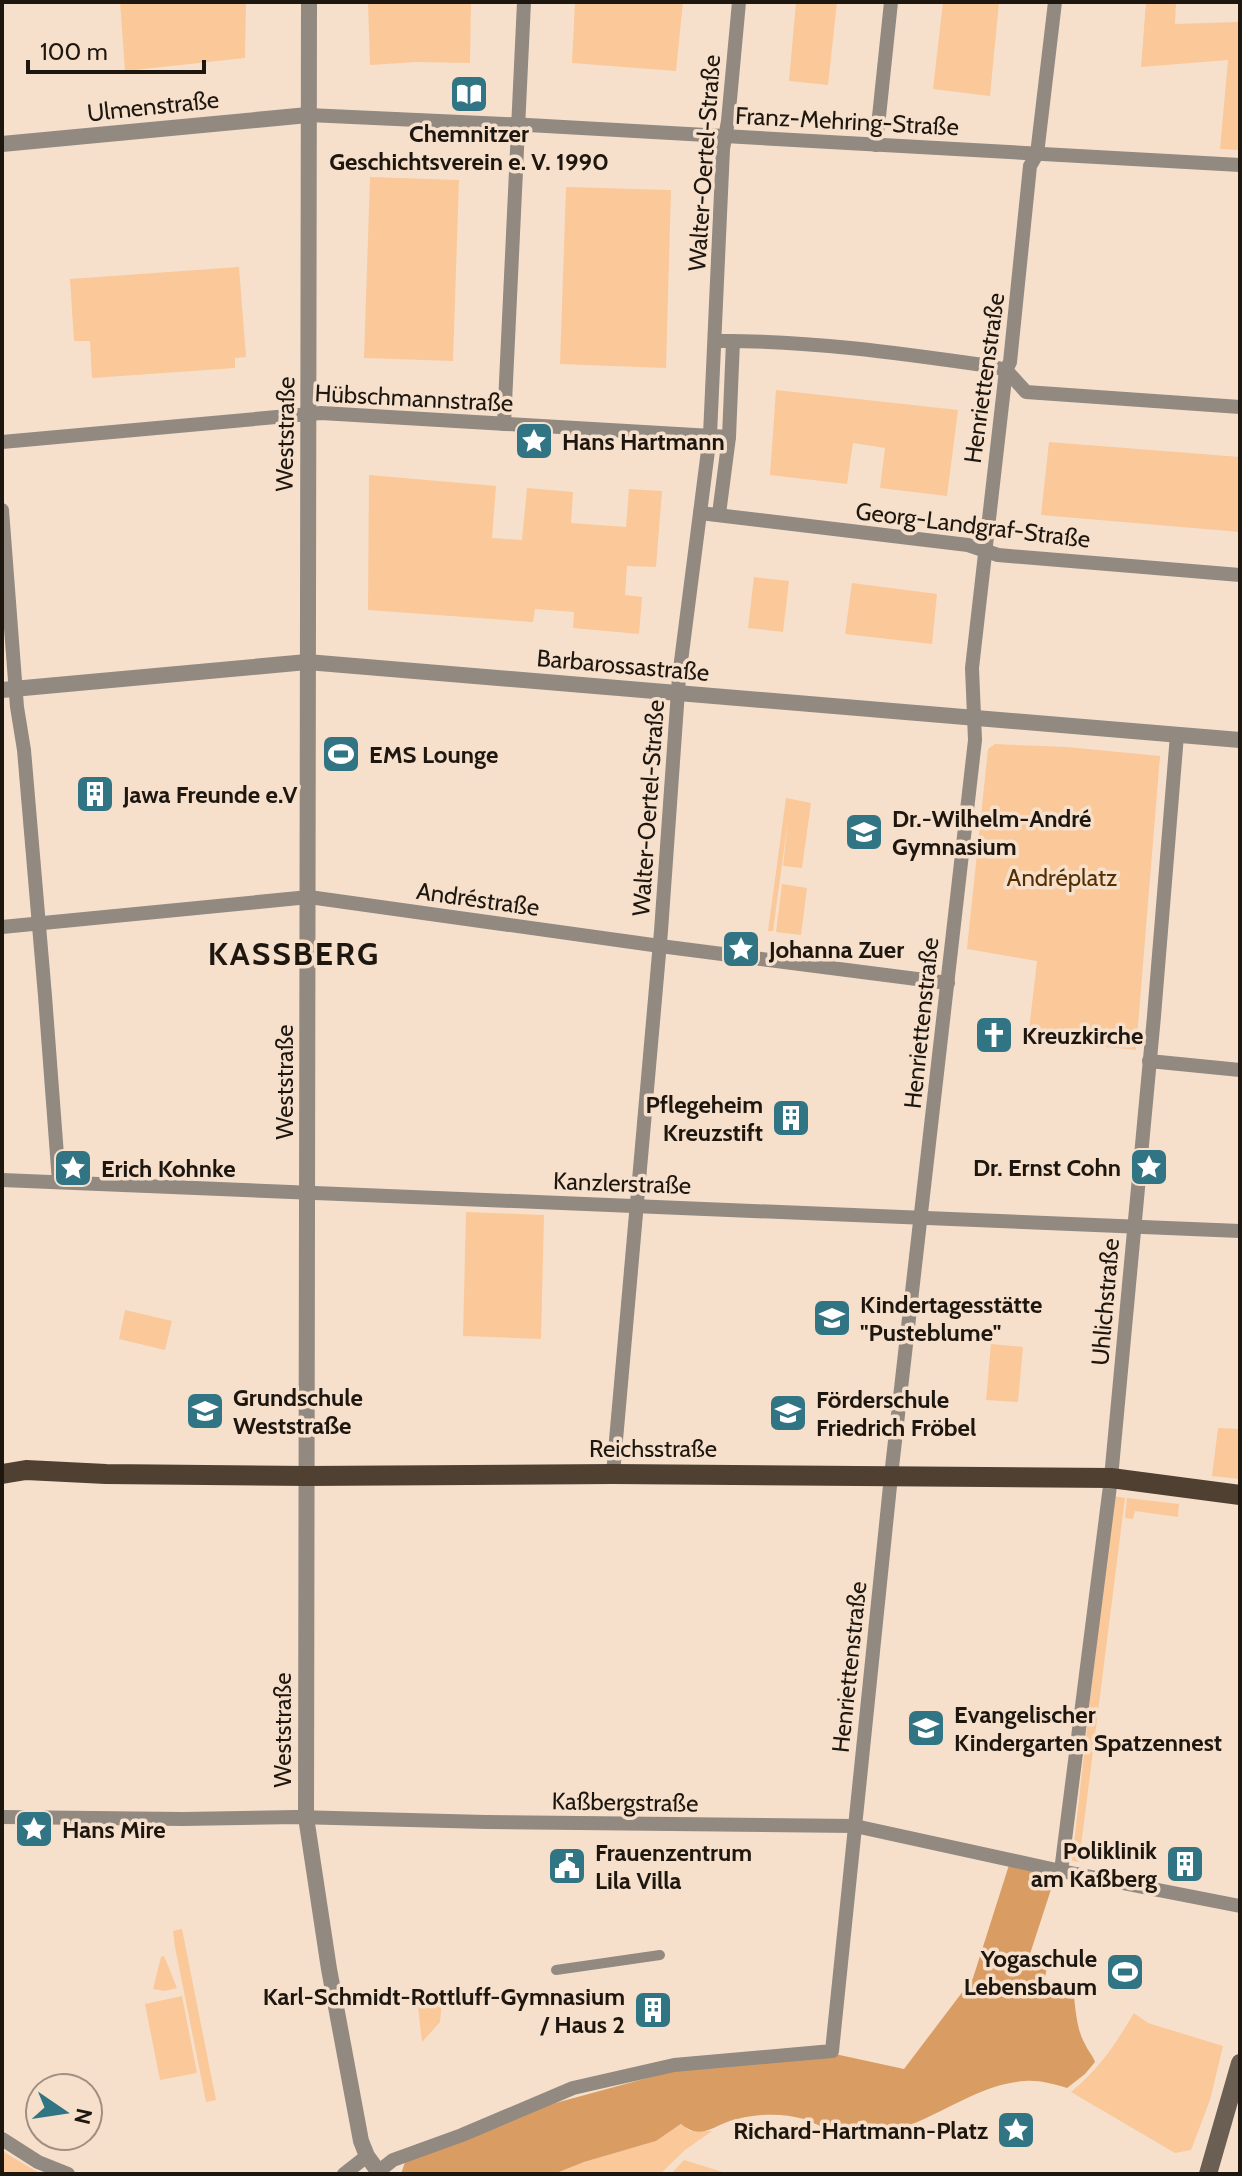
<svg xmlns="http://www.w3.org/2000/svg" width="1242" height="2176" viewBox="0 0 1242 2176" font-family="Cabin,sans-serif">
<rect width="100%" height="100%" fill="#f6e0cc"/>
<g fill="#fac899">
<polygon points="120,2 246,2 245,58 125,71"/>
<polygon points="368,2 471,2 470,63 416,62 370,65"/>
<polygon points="575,2 683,2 676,71 572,63"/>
<polygon points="796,2 837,2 828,85 789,81"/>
<polygon points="943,2 999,2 990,96 933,89"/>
<polygon points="1146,2 1176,2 1175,24 1240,22 1240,150 1220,149 1228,60 1141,67"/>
<polygon points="370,177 459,180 453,361 364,358"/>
<polygon points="566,187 671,190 666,368 560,364"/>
<polygon points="239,267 246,357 235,358 235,368 92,378 90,341 74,341 70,279"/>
<polygon points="776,390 958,410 947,496 880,488 885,448 853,443 847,484 770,475"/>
<polygon points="1049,442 1240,457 1240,532 1041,515"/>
<polygon points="369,475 496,486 492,538 522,540 527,488 573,492 571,523 626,527 629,489 662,491 656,567 627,566 625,595 642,597 639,634 573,628 574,612 535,609 533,622 368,610"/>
<polygon points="754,577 789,581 783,632 748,628"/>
<polygon points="852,583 937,594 932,644 845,634"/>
<polygon points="995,744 1067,747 1160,756 1136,1050 1028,1039 1037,961 967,949 988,749"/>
<polygon points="786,798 811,803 802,868 783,866 788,820 773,931 768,931"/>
<polygon points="782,884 807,888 801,935 776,932"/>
<polygon points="466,1212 544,1215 541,1339 463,1336"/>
<polygon points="125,1310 172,1321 165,1350 119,1339"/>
<polygon points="991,1344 1023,1347 1018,1402 986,1400"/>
<polygon points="1218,1428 1240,1429 1240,1479 1212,1476"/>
<polygon points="1113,1496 1125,1498 1079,1862 1072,1861"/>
<polygon points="1127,1498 1179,1504 1178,1517 1135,1511 1133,1519 1125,1518"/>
<polygon points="182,1929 216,2100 206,2102 175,1947 173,1931"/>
<polygon points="164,1956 177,1988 165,1991 153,1989 161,1957"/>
<polygon points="443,1990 440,2022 422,2042 418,2007"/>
<polygon points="182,1996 197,2073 160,2080 145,2004"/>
<path d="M1134,2013L1148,2023L1223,2046L1210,2100L1191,2150L1175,2153L1071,2092C1101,2067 1114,2046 1134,2013Z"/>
<polygon points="682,2124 690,2131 712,2131 685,2150 660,2174 554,2174 584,2162 656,2141"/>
<polygon points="2,2151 41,2174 2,2174"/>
<polygon points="684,2160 729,2174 671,2174"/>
</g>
<path fill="#d99d64" d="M1009,1865L1056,1874L1030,1954L1047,1968L1042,1990L1074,1997C1076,2013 1077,2030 1085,2044C1088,2051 1092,2054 1095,2062L1085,2074L1067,2088C1053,2084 1039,2080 1025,2081C973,2084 931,2125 881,2133C869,2135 856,2137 844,2135C830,2132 818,2124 804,2119C790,2115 776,2114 762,2115C748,2116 732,2119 720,2125C705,2132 696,2136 681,2124L656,2141L584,2162L554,2174H401L406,2159L537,2108L673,2071L835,2054L904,2069L973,1978Z"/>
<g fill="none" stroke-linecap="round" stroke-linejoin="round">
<polyline stroke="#928981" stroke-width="10" points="556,1970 660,1955"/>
<g stroke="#928981" stroke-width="14">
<polyline points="308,115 528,125 1240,165"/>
<polyline points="876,145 891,2"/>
<path d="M715,341C807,340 899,353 990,366L1006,370L1026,392L1240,407"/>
<polyline points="504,424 524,2"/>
<polyline points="2,442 321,413 729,437"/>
<polyline points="2,510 17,707 24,750 45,996 59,1182"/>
<polyline points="700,513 968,545 998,555 1240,575"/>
<polyline points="719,514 729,437 733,341"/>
<polyline points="2,927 309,897 660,946 948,983"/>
<polyline points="1149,1061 1240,1070"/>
<polyline points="2,1180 1240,1231"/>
<polyline points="613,1474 661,931 679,677 710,435 723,149 728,121 739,2"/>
<polyline points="2,1817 183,1819 296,1817 486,1822 855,1826 1061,1871 1240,1906"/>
<polyline points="1061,1871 1111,1478 1154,1016 1177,735"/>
<polyline points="2,2139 38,2162 68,2174"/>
<polyline points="379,2171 393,2160 462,2135 573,2088 674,2065 832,2051 891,1476 975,740 972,668 1006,370 1010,362 1030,166 1037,154 1055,2"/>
<polyline points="344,2174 367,2156"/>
</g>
<g stroke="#928981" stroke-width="16">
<polyline points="309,2 306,1817 329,1969 361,2141 367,2156 380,2174"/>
<polyline points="2,144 308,115"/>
<polyline points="2,690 307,662 1240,740"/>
</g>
<polyline stroke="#6b5e52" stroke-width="18" points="1208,2174 1240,2063"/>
<polyline stroke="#4f4032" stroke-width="20" points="2,1474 26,1470 106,1474 306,1476 613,1474 1111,1478 1240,1495"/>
</g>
<defs>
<g id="library-square" transform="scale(2)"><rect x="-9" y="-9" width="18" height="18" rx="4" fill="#317584" stroke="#f6e0cc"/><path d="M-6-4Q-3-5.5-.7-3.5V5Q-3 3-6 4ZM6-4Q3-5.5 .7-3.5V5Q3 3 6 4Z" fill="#fff"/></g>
<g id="sight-square" transform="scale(2)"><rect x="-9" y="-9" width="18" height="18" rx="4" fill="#317584" stroke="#f6e0cc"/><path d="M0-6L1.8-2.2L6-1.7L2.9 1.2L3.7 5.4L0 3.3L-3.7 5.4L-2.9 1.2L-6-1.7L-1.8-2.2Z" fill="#fff"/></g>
<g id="stadium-square" transform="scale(2)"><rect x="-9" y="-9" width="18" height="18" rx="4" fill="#317584" stroke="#f6e0cc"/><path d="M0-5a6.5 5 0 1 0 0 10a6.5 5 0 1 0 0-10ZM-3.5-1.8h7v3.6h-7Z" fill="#fff"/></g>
<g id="building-square" transform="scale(2)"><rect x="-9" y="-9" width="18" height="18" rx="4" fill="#317584" stroke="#f6e0cc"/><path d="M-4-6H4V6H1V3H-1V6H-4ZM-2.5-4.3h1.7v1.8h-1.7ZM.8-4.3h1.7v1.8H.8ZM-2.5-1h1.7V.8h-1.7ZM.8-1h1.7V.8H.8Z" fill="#fff"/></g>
<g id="school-square" transform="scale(2)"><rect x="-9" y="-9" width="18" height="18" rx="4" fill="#317584" stroke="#f6e0cc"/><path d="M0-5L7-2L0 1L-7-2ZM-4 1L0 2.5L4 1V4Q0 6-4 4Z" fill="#fff"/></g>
<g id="church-square" transform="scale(2)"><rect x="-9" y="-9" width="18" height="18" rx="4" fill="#317584" stroke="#f6e0cc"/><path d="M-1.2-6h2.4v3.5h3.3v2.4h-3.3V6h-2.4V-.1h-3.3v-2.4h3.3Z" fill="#fff"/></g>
<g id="civic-square" transform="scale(2)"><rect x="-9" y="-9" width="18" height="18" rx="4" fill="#317584" stroke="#f6e0cc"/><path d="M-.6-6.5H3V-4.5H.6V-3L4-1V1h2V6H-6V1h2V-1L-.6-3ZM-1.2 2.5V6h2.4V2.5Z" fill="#fff"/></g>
</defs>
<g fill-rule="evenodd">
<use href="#library-square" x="469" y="94"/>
<use href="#sight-square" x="534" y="441"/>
<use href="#stadium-square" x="341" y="754"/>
<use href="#building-square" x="95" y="794"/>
<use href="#school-square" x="864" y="832"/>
<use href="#sight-square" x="741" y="949"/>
<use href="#church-square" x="994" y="1035"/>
<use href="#building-square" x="791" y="1118"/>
<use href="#sight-square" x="1149" y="1167"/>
<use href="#sight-square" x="73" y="1168"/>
<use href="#school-square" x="832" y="1318"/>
<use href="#school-square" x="205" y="1411"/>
<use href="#school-square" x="788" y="1413"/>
<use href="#school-square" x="926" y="1728"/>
<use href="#sight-square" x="34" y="1829"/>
<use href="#building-square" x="1185" y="1864"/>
<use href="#civic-square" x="567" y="1866"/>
<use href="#stadium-square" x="1125" y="1972"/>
<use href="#building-square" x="653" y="2010"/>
<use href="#sight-square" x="1016" y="2130"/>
</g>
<g text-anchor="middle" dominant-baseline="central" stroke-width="7" stroke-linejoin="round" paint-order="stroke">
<g font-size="24" fill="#1e1710" stroke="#f6e0cc">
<text transform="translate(153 106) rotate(-6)">Ulmenstraße</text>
<text transform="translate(847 121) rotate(3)">Franz-Mehring-Straße</text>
<text transform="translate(704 163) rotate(-86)">Walter-Oertel-Straße</text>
<text transform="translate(984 378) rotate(-82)">Henriettenstraße</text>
<text transform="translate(414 398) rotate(3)">Hübschmannstraße</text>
<text transform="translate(285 434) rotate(-89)">Weststraße</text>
<text transform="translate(973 525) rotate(7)">Georg-Landgraf-Straße</text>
<text transform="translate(623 665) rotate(5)">Barbarossastraße</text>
<text transform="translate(648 808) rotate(-86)">Walter-Oertel-Straße</text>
<text transform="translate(478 899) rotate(8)">Andréstraße</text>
<text transform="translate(921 1023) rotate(-84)">Henriettenstraße</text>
<text transform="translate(284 1082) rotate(-90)">Weststraße</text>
<text transform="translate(622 1183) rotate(2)">Kanzlerstraße</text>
<text transform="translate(1105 1302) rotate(-85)">Uhlichstraße</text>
<text x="653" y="1448">Reichsstraße</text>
<text transform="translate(849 1667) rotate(-84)">Henriettenstraße</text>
<text transform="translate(282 1730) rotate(-90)">Weststraße</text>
<text transform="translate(625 1802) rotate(1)">Kaßbergstraße</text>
</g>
<g font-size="24" font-weight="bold" fill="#1e1710" stroke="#f6e0cc" text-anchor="start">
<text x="469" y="133" text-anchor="middle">Chemnitzer<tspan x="469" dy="28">Geschichtsverein e. V. 1990</tspan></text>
<text x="562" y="441">Hans Hartmann</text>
<text x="369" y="754">EMS Lounge</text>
<text x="123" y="794">Jawa Freunde e.V</text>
<text x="892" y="818">Dr.-Wilhelm-André<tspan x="892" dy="28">Gymnasium</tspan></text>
<text x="769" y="949">Johanna Zuer</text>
<text x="1022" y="1035">Kreuzkirche</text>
<text x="763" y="1104" text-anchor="end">Pflegeheim<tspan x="763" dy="28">Kreuzstift</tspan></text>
<text x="1121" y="1167" text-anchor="end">Dr. Ernst Cohn</text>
<text x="101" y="1168">Erich Kohnke</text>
<text x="860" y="1304">Kindertagesstätte<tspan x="860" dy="28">"Pusteblume"</tspan></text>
<text x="233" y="1397">Grundschule<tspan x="233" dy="28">Weststraße</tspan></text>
<text x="816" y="1399">Förderschule<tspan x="816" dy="28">Friedrich Fröbel</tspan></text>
<text x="954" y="1714">Evangelischer<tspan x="954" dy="28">Kindergarten Spatzennest</tspan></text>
<text x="62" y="1829">Hans Mire</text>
<text x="1157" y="1850" text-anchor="end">Poliklinik<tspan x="1157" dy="28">am Kaßberg</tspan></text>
<text x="595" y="1852">Frauenzentrum<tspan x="595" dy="28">Lila Villa</tspan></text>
<text x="1097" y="1958" text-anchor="end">Yogaschule<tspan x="1097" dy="28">Lebensbaum</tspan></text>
<text x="625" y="1996" text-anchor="end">Karl-Schmidt-Rottluff-Gymnasium<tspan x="625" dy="28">/ Haus 2</tspan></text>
<text x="988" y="2130" text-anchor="end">Richard-Hartmann-Platz</text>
</g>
<g font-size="24" fill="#552f00" stroke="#f6e0cc">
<text x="1062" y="877">Andréplatz</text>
</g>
<g font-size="32" font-weight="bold" letter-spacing="2" fill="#1e1710" stroke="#f6e0cc">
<text x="294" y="953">KASSBERG</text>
</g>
</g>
<rect width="1242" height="2176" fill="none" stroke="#1e1710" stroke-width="8"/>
<g transform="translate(64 2112) rotate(103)"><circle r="38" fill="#f6e0cc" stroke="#a09081" stroke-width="2"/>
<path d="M0-6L14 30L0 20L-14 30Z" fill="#317584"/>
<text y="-12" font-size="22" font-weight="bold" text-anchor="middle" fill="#1e1710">N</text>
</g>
<path d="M28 60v12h176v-12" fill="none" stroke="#1e1710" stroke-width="4"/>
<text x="40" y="60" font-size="24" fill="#1e1710" stroke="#f6e0cc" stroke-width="6" paint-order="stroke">100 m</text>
</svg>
